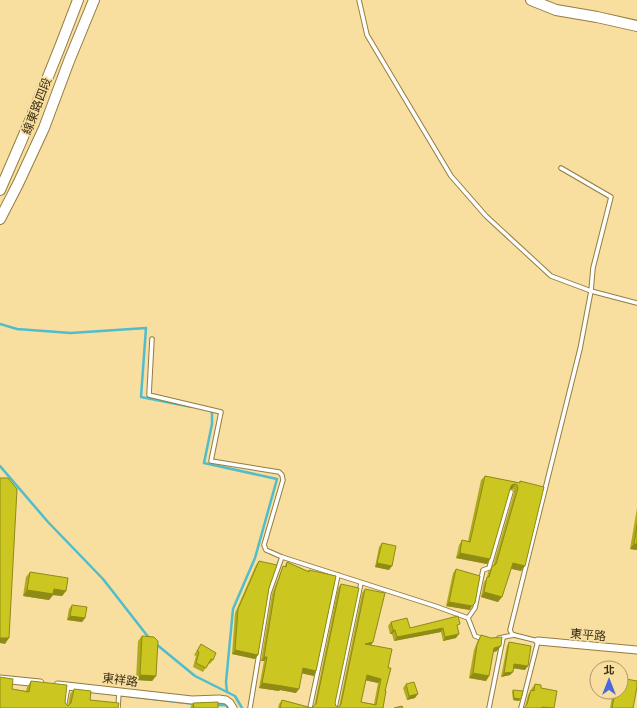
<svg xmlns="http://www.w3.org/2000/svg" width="637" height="708" viewBox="0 0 637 708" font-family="'Archivo Narrow','Noto Sans TC',sans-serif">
<rect width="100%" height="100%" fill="#f8de9f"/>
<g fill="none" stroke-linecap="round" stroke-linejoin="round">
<g stroke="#50bdcc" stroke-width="2.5">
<polyline points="0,324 17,329 71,333 146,328 141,397 192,407"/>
<polyline points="210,410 212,410 212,424 204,463 277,479 255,558 233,609 226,682 227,692"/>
<polyline points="0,466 48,522 103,579 149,638"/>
<polyline points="156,644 195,676 235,696 242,708"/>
<polyline points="119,695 195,704"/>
<polyline points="216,705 226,705 228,708"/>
</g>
<g stroke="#947c40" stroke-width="5.5">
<g id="lane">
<polyline points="359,0 367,35 451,176 486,216 551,276 591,291 637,303"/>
<polyline points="152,339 149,395 221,412 211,461 279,472 282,475 283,480 264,545 266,550 282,557 435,606 468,618 475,636 483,639"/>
<polyline points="468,618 475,608 483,570 489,568 511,492"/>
<polyline points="499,638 514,635"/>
<polyline points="64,708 68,686"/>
<polyline points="118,708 119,692"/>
<polyline points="250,708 269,593 282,557"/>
<polyline points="310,708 338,575"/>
<polyline points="335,708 361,583"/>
<polyline points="489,708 503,638"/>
<polyline points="521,708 538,641 514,635 512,634 510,630 580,349 591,291 593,268 611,197 561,168"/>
</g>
</g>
<g stroke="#947c40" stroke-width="9">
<g id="street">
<polyline points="538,641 637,650"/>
<polyline points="0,679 40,683"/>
<polyline points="58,685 192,700 219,699 226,700 230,703 233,708"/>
</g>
</g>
<g stroke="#947c40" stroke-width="12">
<g id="secondary">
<polyline points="531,0 556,10 597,17 637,26"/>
<path d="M0,190C28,127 54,64 78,0"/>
<polyline points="0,219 18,184 44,128 69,61 94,0"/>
</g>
</g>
<use href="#lane" stroke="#fff" stroke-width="3.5"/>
<use href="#street" stroke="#fff" stroke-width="7"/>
<use href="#secondary" stroke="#fff" stroke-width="10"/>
</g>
<g fill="#afab1c" fill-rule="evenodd">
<polygon points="485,476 519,483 520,481 521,571 511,569 498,602 481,597 484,582 487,578 488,572 493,566 514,493 514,490 512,489 510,489 487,564 456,558 459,545 462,540 468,541 481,480"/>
<polygon points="637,508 637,550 630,549"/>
<polygon points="382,543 389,570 375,567 379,547"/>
<polygon points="259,561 269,588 258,655 255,659 232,654 235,613 256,565"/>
<polygon points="287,562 308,571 309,570 316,671 314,676 302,673 296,693 280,690 279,691 259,688 264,661 261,661 272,594 281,571 283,566 284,567"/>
<polygon points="456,569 470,610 446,606 453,573"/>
<polygon points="30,572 66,591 62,596 53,595 49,600 23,596 26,577"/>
<path d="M341,584L335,703L336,706L338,707H339L362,593L365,589L371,645L388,668L383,708H278L279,704L282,700L312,708L314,707L338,588ZM366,680L378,683L374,704L361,702Z"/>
<polygon points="72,605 85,618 82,622 67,620 69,609"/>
<polygon points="391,622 410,628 457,627 456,638 443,641 441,632 394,641 392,634 390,634 388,626"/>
<polygon points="481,635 497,651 493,652 489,676 486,681 469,678 474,650 478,640"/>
<polygon points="142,636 156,676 152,681 136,680 138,641"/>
<polygon points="509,642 525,670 513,668 513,672 510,675 501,677 507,646"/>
<polygon points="201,644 213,660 210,664 209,663 203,672 193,667 196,656 194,655"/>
<polygon points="31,681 65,702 66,704 68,706 70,694 74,689 90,700 118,708 0,708 12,689 26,691 27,687"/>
<polygon points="406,684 415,698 407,700 403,688"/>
<polygon points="535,684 541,688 554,708 524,708 525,707 528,695 531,690 532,688"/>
<polygon points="513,690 519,701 513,700 512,692"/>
<polygon points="613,692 621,692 633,708 610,708"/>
<polygon points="193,703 218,708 190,708"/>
</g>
<g fill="#8e8b16">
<polygon points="515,484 512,489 509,489 512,485"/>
<polygon points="634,544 637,544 637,550 630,549"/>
<polygon points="460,553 490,559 487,564 456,558"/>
<polygon points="377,563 392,566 389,570 375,567"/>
<polygon points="513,563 525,566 521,571 509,568"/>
<polygon points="54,589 66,591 62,596 53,595 49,600 23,596 27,590"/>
<polygon points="484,592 502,597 498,602 481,597"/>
<polygon points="449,602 472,606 470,610 446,606"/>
<polygon points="70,616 85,618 82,622 67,620"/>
<polygon points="443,628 441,632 394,641 397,637"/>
<polygon points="393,630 395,630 392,634 390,634"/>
<polygon points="459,634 456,638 443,641 445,637"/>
<polygon points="0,638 9,638 5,644 0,643"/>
<polygon points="373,642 370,647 365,644"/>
<polygon points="501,646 497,651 490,653 494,648"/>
<polygon points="235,650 258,655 255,659 232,654"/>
<polygon points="264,657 267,657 264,661 261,661"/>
<polygon points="514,664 528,666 525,670 511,668"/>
<polygon points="303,668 316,671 314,676 300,673"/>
<polygon points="513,672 510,675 501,677 504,673"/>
<polygon points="473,673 489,676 486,681 469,678"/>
<polygon points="140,675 156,676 152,681 136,680"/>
<polygon points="367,675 381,679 378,683 364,680"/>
<polygon points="262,683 282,686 299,689 296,693 280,690 279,691 259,688"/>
<polygon points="418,694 415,698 407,700 409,696"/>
<polygon points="514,698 521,699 519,701 513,700"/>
</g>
<g fill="#cbc720" stroke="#8e8b16" fill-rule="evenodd">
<polygon points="485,476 520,483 520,481 544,487 525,566 513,563 502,597 484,592 487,577 489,577 492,567 496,564 518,488 517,485 515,484 512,485 511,486 490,559 460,553 462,540 470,542"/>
<polygon points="0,478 8,478 17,489 9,638 0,638"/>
<polygon points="637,525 637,544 634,544"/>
<polygon points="382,543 396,546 392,566 377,563"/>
<polygon points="259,561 277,565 269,588 258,655 235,650 238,609"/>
<polygon points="287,562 309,572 309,570 336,576 316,671 303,668 299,689 282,686 262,683 267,657 264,657 275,590 283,566 286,567"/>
<polygon points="456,569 480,576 475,603 472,606 449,602"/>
<polygon points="30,572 68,578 66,591 54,589 53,594 27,590"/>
<path d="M341,584L359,588L335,703L336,706L338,707L340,706L341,704L365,589L385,593L373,642L365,644L392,649L388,668H391L385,691H386L383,708H280L282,700L312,708L316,704ZM367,675L381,679L376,705L361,702Z"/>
<polygon points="72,605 87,607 85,618 70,616"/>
<polygon points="458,616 460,624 457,625 459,634 445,637 443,628 397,637 395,630 393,630 391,622 407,618 410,628"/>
<polygon points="481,635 491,638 502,637 501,646 494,648 489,676 473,673 477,645"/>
<polygon points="142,636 154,637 158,641 156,676 140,675"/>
<polygon points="509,642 531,646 528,666 514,664 513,672 504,673"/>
<polygon points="201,644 216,653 213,660 211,659 206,668 196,663 199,652 197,651"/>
<polygon points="0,677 13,679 12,689 29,692 31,681 67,685 65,702 66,704 68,706 71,703 74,689 91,691 90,700 119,703 118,708 0,708"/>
<polygon points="621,678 637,681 637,687 633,708 612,708 615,692 621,692"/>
<polygon points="414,682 418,694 409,696 406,684"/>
<polygon points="535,684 541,685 541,688 557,691 554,708 542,707 542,708 524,708 525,707 527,704 531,690 534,691"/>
<polygon points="513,690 523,691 521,699 514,698"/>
<polygon points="218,702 218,708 194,708 193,703"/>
<polygon points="402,706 403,708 394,708"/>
</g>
<g text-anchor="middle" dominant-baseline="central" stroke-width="3.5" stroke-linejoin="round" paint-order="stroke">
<g font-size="12" fill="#382e14" stroke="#f8de9f">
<text transform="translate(37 106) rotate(-69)">線東路四段</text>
<text transform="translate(588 635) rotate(5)">東平路</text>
<text transform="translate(120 680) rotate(7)">東祥路</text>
</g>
</g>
<g transform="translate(609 680)"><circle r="19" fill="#f8de9f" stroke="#ab9867"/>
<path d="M0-3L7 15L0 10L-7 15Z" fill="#4868db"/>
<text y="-6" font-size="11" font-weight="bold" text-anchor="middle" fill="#382e14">北</text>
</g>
</svg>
